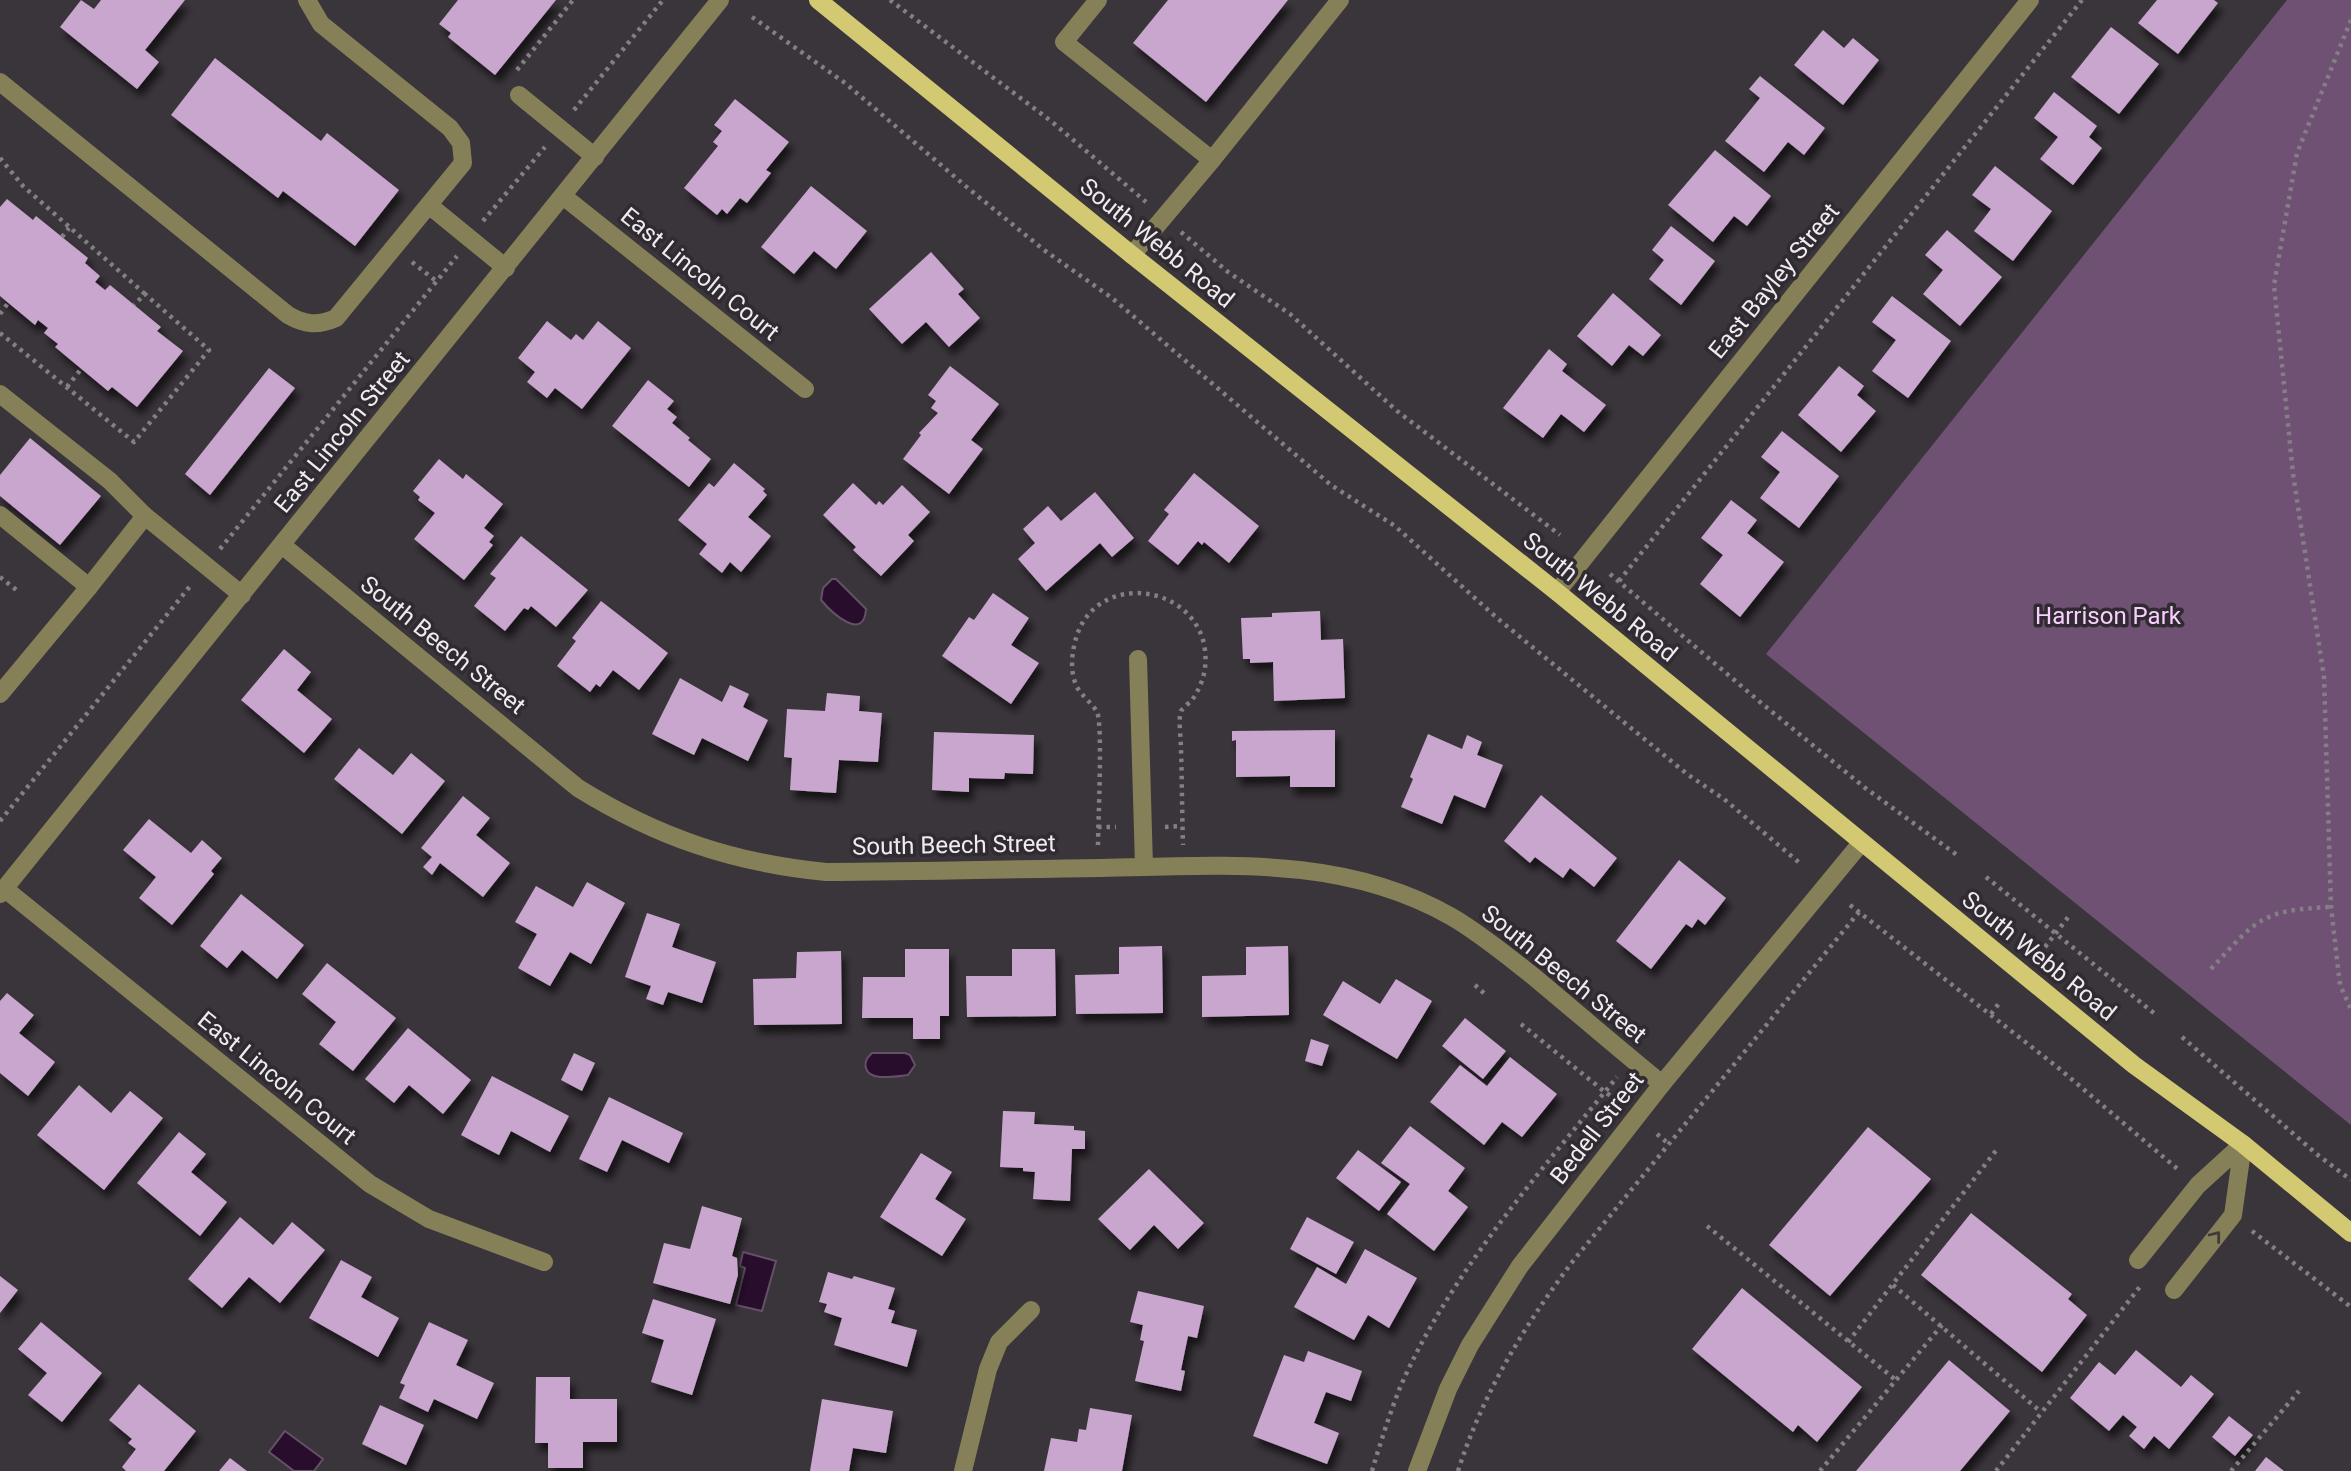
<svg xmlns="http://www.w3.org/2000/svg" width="2351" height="1471" viewBox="0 0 2351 1471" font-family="Roboto,sans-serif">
<defs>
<filter id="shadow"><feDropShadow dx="4.5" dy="8" stdDeviation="3.5" flood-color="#0009"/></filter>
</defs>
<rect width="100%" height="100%" fill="#3a343b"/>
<polygon fill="#6f5273" points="2287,0 2351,0 2351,1125 1766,654"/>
<g fill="#280d2c" stroke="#645067" stroke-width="2">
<path d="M832,579H836L866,609C864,643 831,612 821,600L823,588Z"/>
<path d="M872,1053H905L910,1055L915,1065L908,1075C897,1076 869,1082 866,1068C864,1061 868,1057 872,1053Z"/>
<polygon points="743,1252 776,1261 762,1311 736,1305 745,1268 740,1266"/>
<polygon points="285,1431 323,1459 314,1471 294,1471 269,1452"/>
</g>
<g fill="#c9a6ce" filter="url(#shadow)">
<polygon points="81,0 94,9 101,0 185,0 145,50 159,62 137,89 60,27"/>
<polygon points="458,0 556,0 495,75 448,37 451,33 439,24"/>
<polygon points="1168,0 1288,0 1206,102 1133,43"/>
<polygon points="2157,0 2214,0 2218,3 2178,54 2138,23"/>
<polygon points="2111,27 2159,64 2119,114 2071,77"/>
<polygon points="1823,30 1844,48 1853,38 1879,60 1843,105 1794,65"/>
<polygon points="215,58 321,141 327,133 399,190 355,246 283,191 278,198 171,115"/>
<polygon points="1760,76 1825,128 1804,155 1788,142 1764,172 1725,141 1760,98 1749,89"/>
<polygon points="2054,92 2097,126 2089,137 2102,148 2073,185 2040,159 2058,137 2034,118"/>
<polygon points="735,99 789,142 766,170 771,173 747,203 740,198 727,214 722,209 717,215 684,188 718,146 713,142 722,131 714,125"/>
<polygon points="1715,150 1771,196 1747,226 1734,216 1713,242 1668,205"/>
<polygon points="1995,166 2052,211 2013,261 1974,231 1991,209 1972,195"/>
<polygon points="811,186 867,231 836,269 814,251 794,274 761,247"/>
<polygon points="7,199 33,220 36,216 88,258 85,263 100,276 95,282 105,290 110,285 161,327 157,331 183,351 137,407 112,387 108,391 55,347 58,344 44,333 48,328 38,320 35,325 0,296 0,207"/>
<polygon points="1671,226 1715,261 1681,305 1649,279 1664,260 1652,250"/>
<polygon points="1947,230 2002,277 1960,326 1923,294 1943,270 1925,255"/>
<polygon points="931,252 964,289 958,294 980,318 949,347 926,322 902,344 869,309"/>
<polygon points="1613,293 1661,335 1643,356 1629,345 1612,366 1577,336"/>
<polygon points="1892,296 1951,341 1908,398 1872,371 1896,340 1872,322"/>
<polygon points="547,321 571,340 576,334 583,340 598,321 631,348 582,409 555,388 547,398 527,382 535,372 518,358"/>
<polygon points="1549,349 1567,364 1562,371 1606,405 1584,432 1561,414 1543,438 1503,408"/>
<polygon points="950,366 999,404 971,440 983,449 949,494 903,459 921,435 919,433 938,413 931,408 936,401 928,395"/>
<polygon points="1839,366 1864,386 1857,395 1876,411 1841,452 1798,415"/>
<polygon points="269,368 295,388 210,495 185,474"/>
<polygon points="648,380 674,401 667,409 677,417 672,423 690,438 688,440 711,459 689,487 612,426"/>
<polygon points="1782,431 1839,476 1799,528 1760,498 1780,472 1761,457"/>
<polygon points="30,438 101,496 60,545 0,496 0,475"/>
<polygon points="439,459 463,479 466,474 503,504 484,528 494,536 489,542 493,545 464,580 414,539 435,513 418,500 420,497 413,491"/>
<polygon points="734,463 765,489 763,491 767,495 748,517 771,536 741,572 730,562 722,573 699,554 707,544 678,520 709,483 714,487"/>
<polygon points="1194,473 1259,526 1229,563 1204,542 1202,545 1198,541 1178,565 1148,541 1169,514 1164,510"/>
<polygon points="853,483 876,505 879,501 883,505 902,485 930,512 908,535 914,541 881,576 853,550 856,547 823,515"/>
<polygon points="1095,492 1134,538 1112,557 1100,543 1046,591 1018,559 1035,543 1023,529 1048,506 1061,521"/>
<polygon points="1731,500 1757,520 1747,533 1784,562 1740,617 1700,584 1723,555 1701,538"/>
<polygon points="521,536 588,590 556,627 531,606 528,610 524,608 505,631 474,606 496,578 490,574"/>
<polygon points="993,593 1029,618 1011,645 1039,663 1011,704 942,656 969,617 974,620"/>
<polygon points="601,601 668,653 639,690 613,670 600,687 596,684 590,692 557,666 576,641 572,638"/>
<polygon points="1320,611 1321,640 1343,639 1345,698 1274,701 1273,662 1250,663 1250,659 1243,659 1241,618 1272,617 1272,613"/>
<polygon points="284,649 311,672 297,690 332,719 304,753 241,700"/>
<polygon points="680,678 722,702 730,685 749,694 743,707 768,720 748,761 702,738 694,755 652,734"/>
<polygon points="827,693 860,696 859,711 882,713 878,762 839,760 836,793 790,790 792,758 784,757 787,709 825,711"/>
<polygon points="1335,730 1335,787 1290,787 1290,776 1236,777 1236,740 1232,741 1232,731"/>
<polygon points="934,732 1034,735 1033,774 1005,773 1004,779 969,778 969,792 932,790"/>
<polygon points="1428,734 1462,749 1467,735 1482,742 1477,755 1503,765 1485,808 1454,795 1442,824 1401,807 1413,779 1410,777"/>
<polygon points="359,748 393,775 411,753 445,781 402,834 334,779"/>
<polygon points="1541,795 1617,858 1594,887 1570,868 1563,878 1535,857 1530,863 1504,841"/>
<polygon points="463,796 490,818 476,835 510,863 483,897 440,863 432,875 423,867 432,857 421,848"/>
<polygon points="149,819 191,853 202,840 222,858 211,871 214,874 172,925 139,898 156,877 123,850"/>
<polygon points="1679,860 1726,898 1705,925 1698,919 1692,928 1686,924 1651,969 1616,941"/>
<polygon points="587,882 625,903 591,964 570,952 550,986 518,968 537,934 515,922 536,886 573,907"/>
<polygon points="241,894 304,945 277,979 242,950 227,968 200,946"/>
<polygon points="647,913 680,924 672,947 716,962 702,1003 668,992 663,1005 646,999 651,986 625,977"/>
<polygon points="1162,946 1163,1013 1076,1014 1075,975 1119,974 1119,947"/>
<polygon points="1288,946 1289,1015 1202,1017 1202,976 1246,975 1246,947"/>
<polygon points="905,949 949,949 949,1016 940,1016 940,1039 913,1039 913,1018 862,1018 863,977 905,977"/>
<polygon points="1012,949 1055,949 1056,1016 967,1017 966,976 1012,976"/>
<polygon points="841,951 842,1024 754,1025 753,979 796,978 797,952"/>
<polygon points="327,963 396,1018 353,1071 319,1044 336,1022 302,994"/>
<polygon points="1396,979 1432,1001 1397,1059 1323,1015 1343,981 1380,1004"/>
<polygon points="7,993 34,1015 19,1033 55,1062 28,1096 0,1073 0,1001"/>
<polygon points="1465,1018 1506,1051 1483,1079 1442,1046"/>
<polygon points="408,1028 471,1080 443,1114 409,1085 394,1103 365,1079"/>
<polygon points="1311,1039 1329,1045 1322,1066 1305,1061"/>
<polygon points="574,1053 595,1063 582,1091 561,1080"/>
<polygon points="1510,1057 1557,1094 1522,1137 1502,1122 1484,1145 1430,1102 1460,1065 1487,1086"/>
<polygon points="492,1076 569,1116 550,1152 511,1131 499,1155 461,1135"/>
<polygon points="79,1085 111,1113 130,1091 163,1118 104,1190 37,1135"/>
<polygon points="609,1097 683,1133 669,1163 622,1140 607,1172 579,1159"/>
<polygon points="1003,1111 1035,1112 1034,1124 1074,1126 1074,1130 1085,1131 1085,1149 1072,1149 1070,1201 1033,1199 1035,1172 1023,1171 1023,1168 1000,1167"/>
<polygon points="1410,1126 1465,1168 1448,1191 1468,1207 1434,1251 1387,1214 1410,1184 1381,1163"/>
<polygon points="1868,1127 1931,1179 1830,1296 1769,1245"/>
<polygon points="179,1132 206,1154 191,1172 227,1202 200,1236 137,1183"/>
<polygon points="1358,1150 1401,1182 1379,1211 1336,1178"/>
<polygon points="921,1153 952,1172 935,1199 966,1219 942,1256 880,1217"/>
<polygon points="1149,1169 1204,1223 1178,1249 1154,1225 1130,1250 1098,1219"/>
<polygon points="702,1206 742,1218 732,1256 737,1258 738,1275 730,1304 653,1283 664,1243 690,1249"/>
<polygon points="1971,1213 2072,1294 2068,1299 2087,1315 2042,1372 1921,1275"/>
<polygon points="240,1217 273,1245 292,1222 325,1250 280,1303 249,1277 222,1308 188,1279"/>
<polygon points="1307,1217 1354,1242 1336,1274 1290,1249"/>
<polygon points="1365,1249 1417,1278 1389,1328 1368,1315 1354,1340 1294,1307 1317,1267 1346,1284"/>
<polygon points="341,1260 372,1277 361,1297 399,1318 378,1357 309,1318"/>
<polygon points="828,1272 852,1279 854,1276 895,1288 888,1309 895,1311 891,1323 917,1330 907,1367 834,1345 842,1318 824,1312 827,1304 819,1302"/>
<polygon points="0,1276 18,1290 0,1313"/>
<polygon points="1742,1288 1862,1387 1817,1442 1798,1425 1793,1432 1692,1349"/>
<polygon points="1138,1291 1204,1306 1197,1338 1188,1336 1181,1370 1185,1371 1181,1391 1135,1381 1144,1341 1140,1340 1143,1325 1130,1322"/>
<polygon points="653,1299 716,1319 692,1395 651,1382 664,1340 642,1333"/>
<polygon points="41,1322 102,1373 62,1422 28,1395 47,1373 18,1349"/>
<polygon points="429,1322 468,1340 456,1365 494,1383 477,1419 434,1399 428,1412 399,1398 405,1385 400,1383"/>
<polygon points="2136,1350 2181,1387 2191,1375 2214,1394 2169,1449 2154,1436 2144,1449 2129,1436 2137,1427 2123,1415 2109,1431 2070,1398 2099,1362 2115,1375"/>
<polygon points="1308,1351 1362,1371 1351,1401 1326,1392 1314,1423 1339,1433 1327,1464 1253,1436 1284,1355 1304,1362"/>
<polygon points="1949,1360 2010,1411 1960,1471 1856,1471"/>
<polygon points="536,1377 570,1377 570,1399 617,1399 617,1442 583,1442 583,1468 548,1468 548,1443 535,1443"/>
<polygon points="139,1384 196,1431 164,1471 126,1471 122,1467 136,1449 128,1443 132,1439 109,1420"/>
<polygon points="822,1399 893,1411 886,1453 853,1448 849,1471 810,1471"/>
<polygon points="380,1405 424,1425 406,1465 362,1444"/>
<polygon points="1090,1408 1132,1415 1122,1471 1044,1471 1051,1438 1077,1442 1079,1429 1086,1430"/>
<polygon points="2229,1416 2253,1435 2235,1456 2212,1437"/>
<polygon points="2266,1457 2284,1471 2255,1471"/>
<polygon points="230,1458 247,1471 219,1471"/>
</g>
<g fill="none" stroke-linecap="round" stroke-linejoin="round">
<g stroke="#847f85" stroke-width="4.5" stroke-dasharray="3.5 5" stroke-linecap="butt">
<polyline points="890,0 1051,121 1146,202"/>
<polyline points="752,17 845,83 969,189 1044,250 1112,298 1331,485 1395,526 1497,618 1687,774 1724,799 1802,865"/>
<polyline points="2351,20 2297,153 2274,285 2293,474 2324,677 2331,907 2340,985 2351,1009"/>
<polyline points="517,70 573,0"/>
<polyline points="574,110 663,0"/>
<polyline points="0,158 23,186 145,294"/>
<polyline points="483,221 545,147"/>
<polyline points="1181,232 1228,272 1290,314 1397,411 1560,535"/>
<polyline points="62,237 69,228"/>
<polyline points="412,262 436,281"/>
<polyline points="0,314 8,303"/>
<polyline points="0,333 134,442 209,350 145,294 134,305"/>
<polyline points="67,387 81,369"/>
<polyline points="220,549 457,256"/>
<polyline points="1610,574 1760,702 1864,787 1957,855"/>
<polyline points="0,577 19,592"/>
<polyline points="1619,581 2082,0"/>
<polyline points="0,821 191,585"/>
<polyline points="1098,827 1116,827"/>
<polyline points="1165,827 1182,826"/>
<path d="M1098,845C1098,824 1103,724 1097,712C1092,703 1082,696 1077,687C1069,671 1072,650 1077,635C1098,573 1190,583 1204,644C1208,665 1204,683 1192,700C1189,703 1183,708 1181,711C1178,718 1181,740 1181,749C1182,781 1182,813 1183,845"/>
<polyline points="1986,877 2155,1014"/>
<polyline points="1850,905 2056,1066 2180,1171"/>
<polyline points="2045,947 2069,916"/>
<path d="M2211,969C2257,919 2261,910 2331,907"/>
<polyline points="1475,985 1487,996"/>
<polyline points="1991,1014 2000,1002"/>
<polyline points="1521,1024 1605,1092 1618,1101"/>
<polyline points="2182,1037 2319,1156 2351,1180"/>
<polyline points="1657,1134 1670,1145"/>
<polyline points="1707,1226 1897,1381"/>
<polyline points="2252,1231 2351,1307"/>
<polyline points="1893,1285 2041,1412"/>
<polyline points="1848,1342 1998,1148"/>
<path d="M1372,1471C1380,1444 1389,1416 1399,1390C1447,1277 1540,1172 1617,1077"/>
<path d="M1458,1471C1483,1393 1524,1326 1573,1261L1859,912"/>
<polyline points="1820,1471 1942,1325"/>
<polyline points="1996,1471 2142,1284"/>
<polyline points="2231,1471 2299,1391"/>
</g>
<g stroke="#858058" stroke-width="18">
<polyline points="1098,0 1064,42 1212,160"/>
<path d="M0,82L288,315C305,325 318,326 336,318L463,163L461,143L450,128L321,24L307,0"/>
<polyline points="519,95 595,157"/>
<polyline points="563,196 805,389"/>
<polyline points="430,206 506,268"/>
<polyline points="1132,255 1212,160 1340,0"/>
<polyline points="0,394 110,481 145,516 242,595"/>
<polyline points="0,515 89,587"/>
<path d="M282,545L578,788C657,837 733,863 826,872C918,872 1009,869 1101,868C1222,866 1342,854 1452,917C1481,934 1506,955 1533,976C1576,1012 1619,1049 1662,1084"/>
<polyline points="1557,592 2030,0"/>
<polyline points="1138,659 1144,866"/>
<polyline points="0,694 89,587 145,516"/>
<polyline points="5,889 370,1184 429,1219 544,1262"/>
<polyline points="0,894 720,0"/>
<polyline points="2138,1260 2198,1185 2243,1144 2233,1215 2174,1290"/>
<polyline points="963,1471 988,1369 999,1342 1031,1310"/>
<polyline points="1417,1471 1448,1389 1470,1345 1520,1266 1662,1084 1861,843"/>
</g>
<polyline stroke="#d3c973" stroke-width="18" points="818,0 1132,255 1557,592 2134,1065 2243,1144 2351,1233"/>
</g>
<defs><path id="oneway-chevron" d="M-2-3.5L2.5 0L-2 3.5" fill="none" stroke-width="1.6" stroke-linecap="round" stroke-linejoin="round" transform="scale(1.75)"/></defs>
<use stroke="#413b39" href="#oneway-chevron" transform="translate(2216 1236) rotate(-52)"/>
<g text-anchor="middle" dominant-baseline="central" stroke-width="7" stroke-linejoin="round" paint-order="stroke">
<g font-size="24" fill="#efebf0" stroke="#302a31">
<text transform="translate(1157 243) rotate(39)">South Webb Road</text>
<text transform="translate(700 274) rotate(39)">East Lincoln Court</text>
<text transform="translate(1774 281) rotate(-51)">East Bayley Street</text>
<text transform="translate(342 432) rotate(-51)">East Lincoln Street</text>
<text transform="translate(1600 597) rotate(39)">South Webb Road</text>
<text transform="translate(443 645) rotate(39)">South Beech Street</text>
<text transform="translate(954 845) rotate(-1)">South Beech Street</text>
<text transform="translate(2039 956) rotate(39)">South Webb Road</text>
<text transform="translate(1564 974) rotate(39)">South Beech Street</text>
<text transform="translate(277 1078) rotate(39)">East Lincoln Court</text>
<text transform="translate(1597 1128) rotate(-52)">Bedell Street</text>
</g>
<g font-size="24" fill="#f9cfff" stroke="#302a31">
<text x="2108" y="616">Harrison Park</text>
</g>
</g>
</svg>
